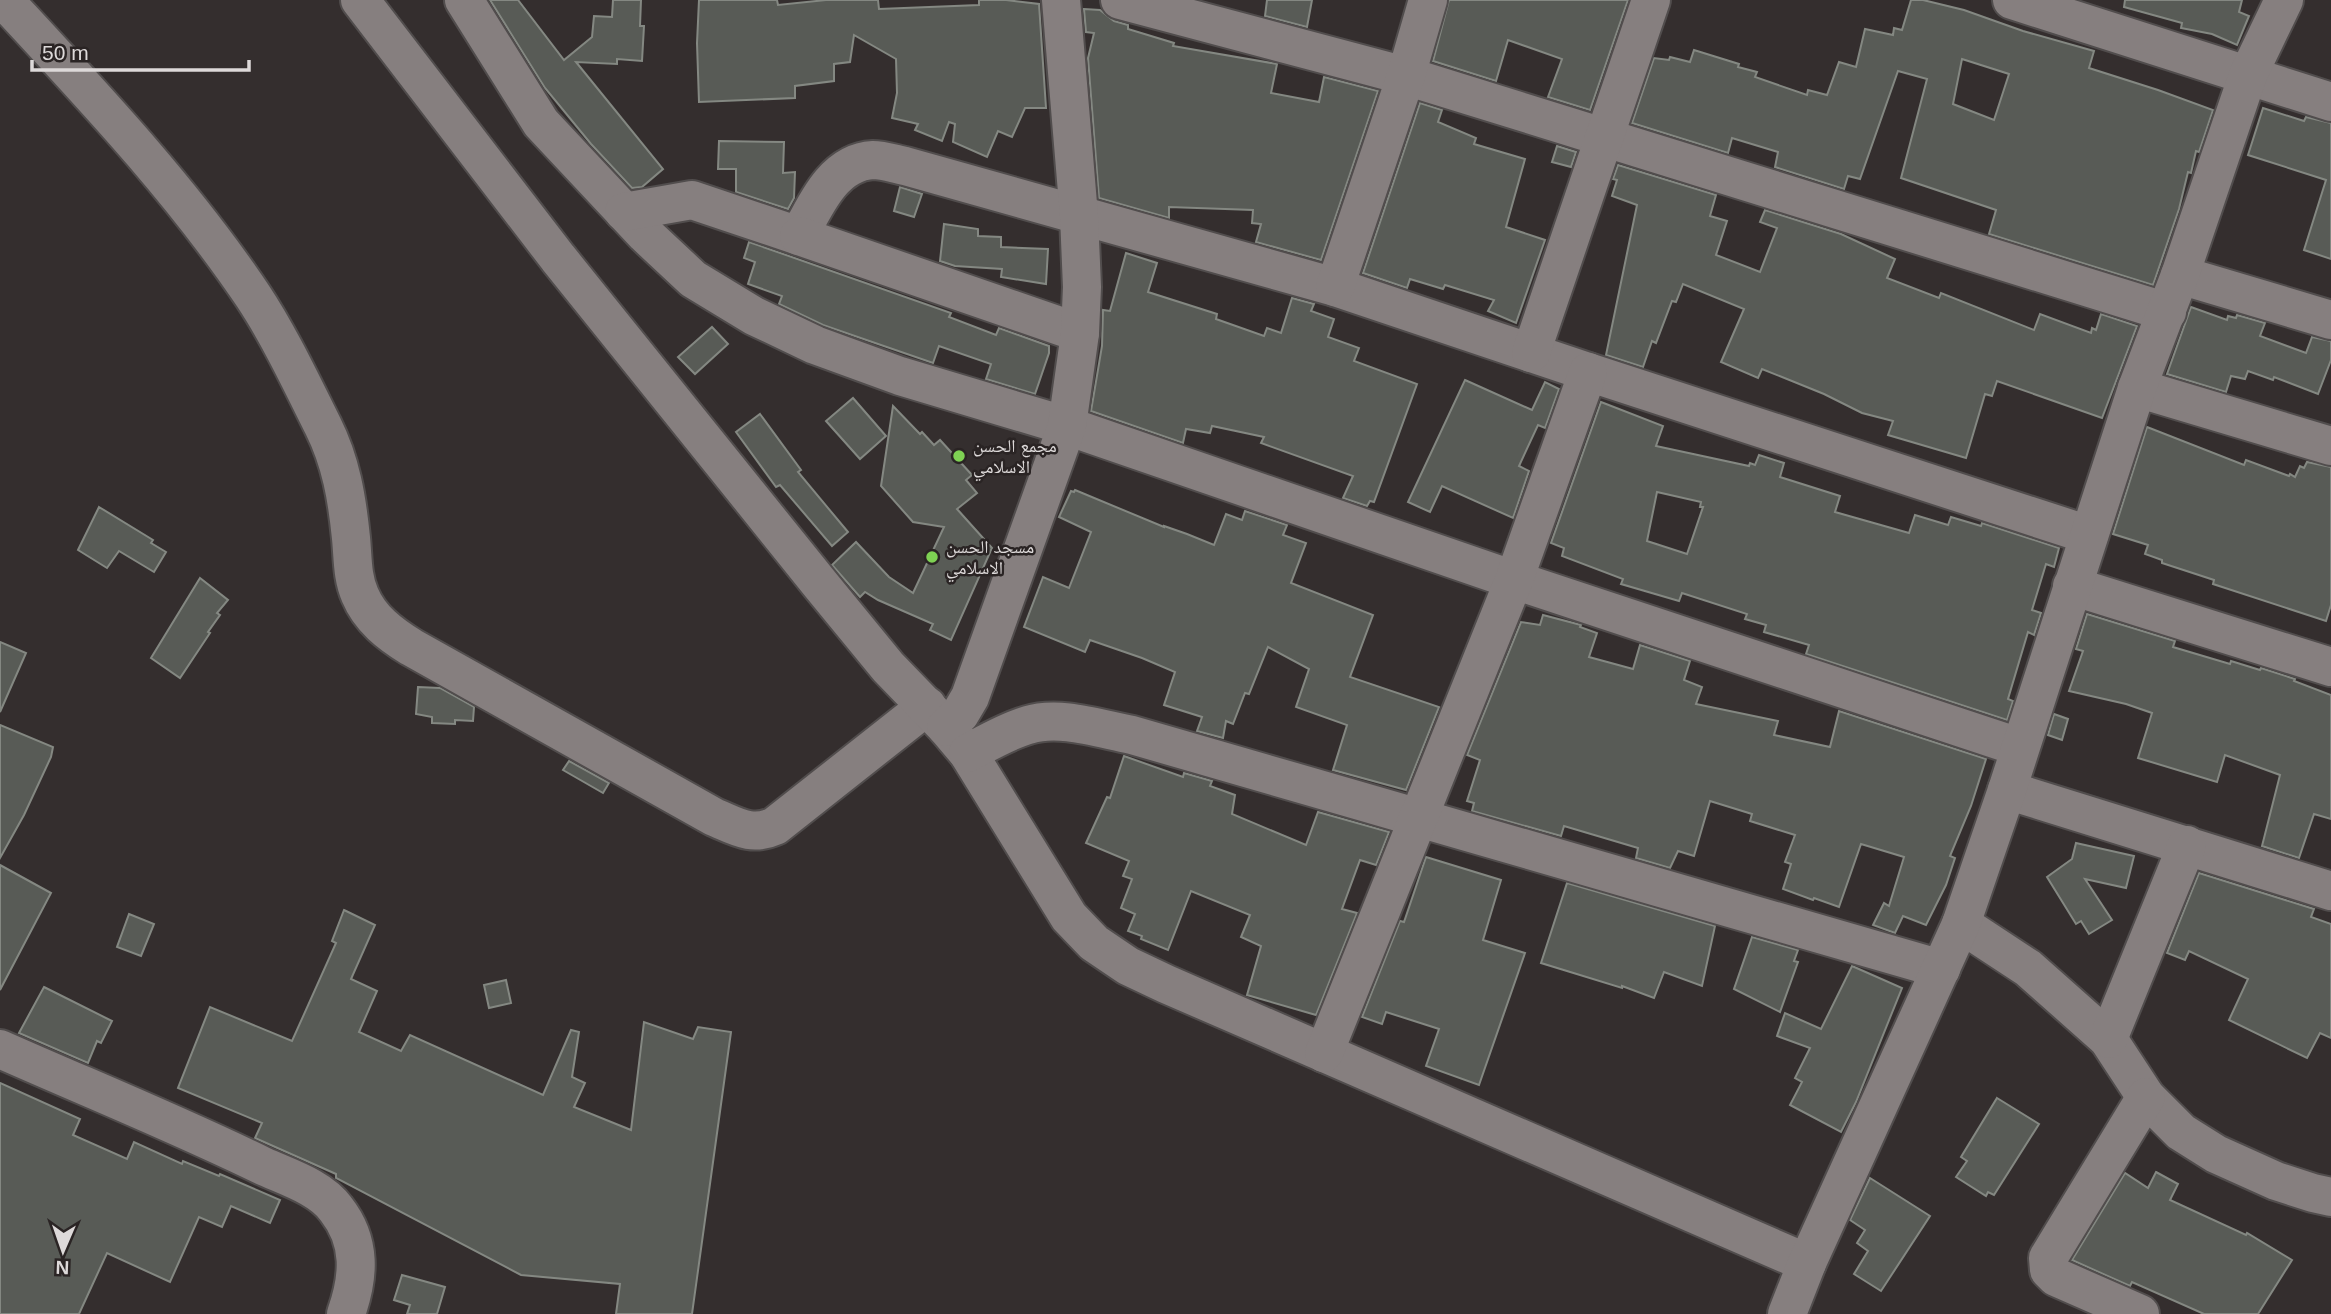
<svg xmlns="http://www.w3.org/2000/svg" width="2331" height="1314" viewBox="0 0 2331 1314" font-family="Helvetica,'Noto Naskh Arabic',sans-serif">
<rect width="100%" height="100%" fill="#342e2e"/>
<g fill="#585b56" stroke="#848882" stroke-width="2" fill-rule="evenodd">
<polygon points="490,0 518,0 564,60 592,37 594,16 612,17 613,0 641,0 640,26 644,26 642,61 617,59 617,64 576,62 663,169 642,187 632,188 591,144 545,88"/>
<polygon points="699,0 777,0 778,5 826,0 878,0 879,9 979,5 979,0 1006,0 1039,4 1046,108 1025,108 1012,137 998,131 987,157 953,142 955,124 949,122 942,141 915,130 918,124 892,118 897,93 896,59 854,35 850,62 834,64 834,81 795,86 795,98 699,102 697,43"/>
<polygon points="1267,0 1312,0 1307,27 1265,16"/>
<polygon points="1449,0 1628,0 1590,110 1548,97 1562,59 1508,40 1496,81 1433,61"/>
<path d="M1911,0H1923L1964,10L2023,31L2094,51L2089,68L2158,90L2213,110L2199,152L2196,151L2191,173L2188,172L2179,209L2153,285L1989,234L1996,210L1901,178L1927,79L1898,71L1860,179L1848,176L1844,189L1775,167L1778,152L1732,138L1728,153L1632,123L1654,58L1669,60L1670,57L1690,62L1694,50L1739,64L1738,67L1757,72L1755,77L1807,95L1808,90L1827,95L1839,62L1856,67L1865,29L1893,35L1894,28L1902,30ZM1962,59L2009,74L1994,120L1953,104Z"/>
<polygon points="2125,0 2242,0 2239,12 2249,16 2237,45 2212,34 2181,28 2182,23 2124,7"/>
<polygon points="1084,9 1100,10 1114,21 1128,25 1128,29 1174,43 1173,46 1277,64 1271,93 1319,102 1324,77 1378,91 1321,260 1256,242 1261,224 1252,223 1253,210 1169,207 1169,218 1099,198 1088,58 1094,33 1086,32"/>
<polygon points="1420,103 1442,110 1438,122 1476,138 1474,144 1525,159 1506,227 1545,240 1516,323 1488,311 1494,300 1445,285 1443,289 1410,279 1407,288 1363,273"/>
<polygon points="2263,108 2304,121 2306,117 2331,123 2331,259 2304,250 2326,180 2248,155"/>
<polygon points="719,141 784,142 783,173 795,172 794,198 788,209 736,192 736,169 718,169"/>
<polygon points="1557,146 1576,152 1571,167 1552,162"/>
<polygon points="1618,165 1716,195 1710,216 1727,221 1716,255 1760,272 1777,228 1760,222 1765,210 1841,234 1895,259 1887,278 1939,298 1941,293 2034,330 2040,314 2091,333 2092,328 2096,330 2101,314 2137,326 2102,418 1997,381 1992,396 1985,394 1966,458 1888,435 1893,421 1862,413 1824,394 1762,369 1758,378 1721,362 1744,309 1683,284 1676,302 1672,301 1656,343 1652,341 1643,367 1606,355 1637,205 1612,196 1617,180 1613,179"/>
<polygon points="900,187 922,194 914,217 894,211"/>
<polygon points="944,224 978,229 978,236 1001,237 1001,247 1048,249 1046,284 1001,277 1002,269 955,266 940,261"/>
<polygon points="749,242 951,313 949,317 996,335 999,328 1049,346 1049,353 1035,394 986,379 991,364 939,346 933,363 823,325 779,304 782,296 748,284 755,262 744,258"/>
<polygon points="1126,253 1157,263 1148,292 1217,314 1216,319 1264,336 1267,328 1281,333 1292,298 1314,304 1311,311 1334,319 1328,337 1359,348 1354,361 1417,384 1374,502 1370,501 1367,506 1343,498 1353,476 1261,443 1264,437 1212,426 1210,433 1186,429 1183,443 1091,411 1102,346 1103,310 1110,311"/>
<polygon points="2191,307 2227,320 2228,316 2236,318 2237,315 2265,323 2260,336 2306,353 2312,337 2331,341 2331,360 2318,394 2274,377 2273,380 2248,371 2245,379 2231,376 2226,392 2167,374"/>
<polygon points="712,327 728,344 695,374 678,357"/>
<polygon points="1465,380 1532,410 1545,382 1559,389 1545,428 1538,425 1519,466 1529,471 1513,518 1442,486 1430,512 1408,502"/>
<polygon points="853,398 886,436 860,459 826,421"/>
<path d="M1601,402L1663,426L1656,446L1749,466L1750,463L1755,465L1759,455L1784,463L1780,477L1840,496L1835,512L1909,533L1915,515L1948,525L1951,517L1981,526L1982,523L2059,548L2054,567L2046,564L2032,610L2041,613L2034,635L2028,632L2008,699L2013,701L2007,720L1806,654L1809,645L1764,632L1766,625L1745,619L1747,614L1682,593L1679,601L1621,584L1623,579L1562,556L1564,548L1551,543ZM1657,492L1701,502L1700,507H1703L1687,554L1647,541Z"/>
<polygon points="893,406 920,434 922,432 934,445 940,440 972,475 966,480 977,493 957,509 992,548 951,640 930,630 933,624 878,600 865,592 860,597 832,565 856,542 889,577 913,593 944,527 913,522 881,486"/>
<polygon points="760,414 801,470 798,472 848,532 832,546 780,485 776,487 736,432"/>
<polygon points="2147,427 2244,465 2246,460 2289,476 2290,474 2295,477 2300,466 2304,468 2307,462 2331,467 2331,605 2326,621 2213,584 2214,580 2162,563 2162,560 2145,554 2148,545 2113,534"/>
<polygon points="1075,490 1164,527 1164,526 1187,534 1214,545 1226,514 1242,520 1245,511 1287,525 1283,535 1306,543 1291,583 1373,615 1350,677 1439,707 1406,790 1333,770 1347,725 1296,707 1309,669 1268,647 1249,694 1245,693 1233,724 1226,721 1223,738 1197,731 1202,717 1164,705 1175,672 1142,658 1090,640 1085,652 1024,627 1043,577 1069,588 1091,532 1059,517 1071,491 1074,492"/>
<polygon points="99,507 153,540 151,543 166,552 154,572 119,551 107,568 78,550"/>
<polygon points="200,578 228,600 217,613 220,615 208,632 210,633 180,678 151,658"/>
<polygon points="2087,614 2175,641 2173,647 2230,664 2231,661 2260,670 2261,668 2295,679 2294,681 2331,695 2331,819 2314,814 2299,858 2262,846 2280,775 2225,755 2217,782 2138,758 2152,713 2126,704 2069,691 2083,651 2076,649"/>
<polygon points="1543,615 1581,625 1580,627 1597,633 1589,657 1633,669 1640,645 1690,661 1684,680 1702,687 1696,704 1778,721 1774,735 1830,747 1839,711 1986,759 1971,806 1950,856 1955,858 1946,885 1926,925 1903,916 1895,933 1873,925 1884,903 1889,906 1904,857 1861,844 1839,907 1814,898 1813,900 1783,889 1791,864 1785,862 1795,835 1750,821 1752,814 1710,801 1694,856 1678,851 1670,868 1636,858 1638,848 1564,826 1561,836 1472,811 1474,803 1467,801 1480,760 1467,755 1521,622 1540,625"/>
<polygon points="0,642 26,653 0,712"/>
<polygon points="418,687 440,688 474,707 473,721 455,720 455,724 432,723 432,717 416,714"/>
<polygon points="2054,714 2068,719 2062,740 2048,735"/>
<polygon points="0,725 53,747 51,757 24,815 0,858"/>
<polygon points="1124,756 1183,777 1184,773 1212,781 1210,786 1235,795 1232,814 1306,845 1318,812 1389,832 1376,865 1360,860 1342,909 1357,913 1316,1015 1247,995 1261,946 1241,937 1250,915 1191,891 1168,950 1141,939 1142,936 1128,931 1135,914 1121,908 1132,879 1123,876 1129,861 1086,843 1107,797 1110,798"/>
<polygon points="569,761 609,783 603,793 563,770"/>
<polygon points="2076,843 2134,856 2126,888 2085,879 2112,920 2089,934 2081,921 2076,924 2047,877 2072,859"/>
<polygon points="1426,857 1501,880 1483,940 1525,953 1479,1085 1426,1066 1439,1029 1386,1012 1382,1024 1362,1017 1400,921 1404,922"/>
<polygon points="0,865 51,893 0,990"/>
<polygon points="2199,873 2314,909 2311,917 2331,924 2331,1038 2320,1033 2307,1058 2229,1020 2248,979 2189,951 2185,960 2167,953"/>
<polygon points="1567,883 1715,926 1702,986 1664,972 1654,998 1622,986 1622,988 1541,963"/>
<polygon points="344,910 375,925 351,979 377,991 359,1032 401,1051 410,1035 543,1095 571,1030 579,1032 572,1077 585,1083 574,1107 631,1130 644,1022 693,1039 698,1027 731,1032 692,1314 616,1314 620,1284 521,1275 336,1178 336,1174 255,1138 262,1123 178,1088 210,1007 292,1041 336,943 332,941"/>
<polygon points="129,914 154,924 141,956 117,947"/>
<polygon points="1752,937 1798,950 1794,961 1798,962 1780,1012 1734,989"/>
<polygon points="1852,966 1902,988 1856,1102 1841,1132 1790,1105 1802,1082 1795,1078 1810,1048 1777,1036 1785,1013 1821,1029"/>
<polygon points="506,980 511,1003 489,1008 484,985"/>
<polygon points="44,987 112,1021 101,1043 97,1041 88,1063 19,1033"/>
<polygon points="0,1083 80,1119 73,1135 127,1159 134,1142 182,1164 183,1161 219,1176 220,1174 280,1200 270,1223 231,1206 222,1227 199,1217 170,1282 107,1253 79,1314 0,1314"/>
<polygon points="1997,1098 2039,1124 1994,1195 1988,1192 1986,1196 1956,1177 1967,1161 1961,1157"/>
<polygon points="2156,1172 2178,1184 2170,1200 2246,1235 2247,1233 2292,1260 2258,1314 2204,1314 2132,1282 2130,1286 2072,1260 2125,1173 2148,1188"/>
<polygon points="1870,1178 1930,1216 1881,1291 1854,1274 1868,1251 1857,1243 1865,1230 1850,1220"/>
<polygon points="402,1275 445,1287 437,1314 407,1314 410,1305 394,1300"/>
</g>
<g fill="none" stroke-linecap="round" stroke-linejoin="round">
<g stroke="#514d4d" stroke-width="42">
<g id="minor">
<path d="M4,0C91,94 181,189 253,296C279,335 302,384 323,426C341,462 347,498 351,538C353,558 352,577 360,595C370,619 390,634 411,647L714,817C736,826 751,837 775,826L927,706"/>
<polyline points="360,0 558,258 820,584 888,667 946,727 968,753 1069,917 1094,943 1128,966 1166,984 1807,1263"/>
<polyline points="464,0 541,123 645,234 693,279 754,316 815,345 900,376 1067,426 1514,580 2019,747"/>
<polyline points="1120,0 1406,76 2167,312"/>
<polyline points="2012,0 2331,102"/>
<path d="M624,212L692,200L799,236C815,206 833,162 873,160C883,160 895,164 905,166L1335,287L1588,372L2089,535"/>
<polyline points="799,236 1080,333"/>
<polyline points="2180,275 2331,320"/>
<polyline points="1335,287 1406,76 1428,0"/>
<polyline points="1531,353 1651,0"/>
<polyline points="2137,388 2331,446"/>
<polyline points="2072,586 2331,667"/>
<polyline points="946,727 960,714 970,697 1067,426 1080,333 1082,287 1079,216 1061,0"/>
<path d="M968,753C987,743 1007,731 1028,725C1060,715 1100,729 1132,735L1941,969"/>
<polyline points="2007,790 2331,891"/>
<polyline points="1961,924 2028,968 2108,1039 2146,1097 2181,1132 2216,1154 2276,1181 2313,1193 2331,1197"/>
<polyline points="2108,1039 2187,845"/>
<path d="M0,1049C88,1088 177,1124 263,1166C287,1177 320,1187 336,1209C362,1242 359,1277 346,1314"/>
<polyline points="1324,1053 1514,580 1588,372"/>
<polyline points="1787,1314 1807,1263 1961,924 2007,790 2137,388 2180,275 2248,75 2284,0"/>
<polyline points="2140,1314 2056,1277 2049,1270 2048,1258 2146,1097"/>
</g>
</g>
<use href="#minor" stroke="#867f7f" stroke-width="38"/>
</g>
<g fill="#7ed153" stroke="#2a2424" stroke-width="2.5">
<circle cx="959" cy="456" r="7"/>
<circle cx="932" cy="557" r="7"/>
</g>
<g text-anchor="middle" dominant-baseline="central" stroke-width="5" stroke-linejoin="round" paint-order="stroke">
<g font-size="18" fill="#ddd9d9" stroke="#2a2424" text-anchor="start">
<text x="973" y="446">مجمع الحسن<tspan x="973" dy="21">الاسلامي</tspan></text>
<text x="946" y="547">مسجد الحسن<tspan x="946" dy="21">الاسلامي</tspan></text>
</g>
</g>
<g transform="translate(63 1251) rotate(182)" stroke="#2a2424" stroke-width="5" paint-order="stroke">
<path d="M0-5L12 26L0 18L-12 26Z" fill="#ddd9d9"/>
<text y="-10" font-size="19" font-weight="bold" text-anchor="middle" fill="#ddd9d9">N</text>
</g>
<path d="M32 60v10h217v-10" fill="none" stroke="#ddd9d9" stroke-width="3.5"/>
<text x="42" y="60" font-size="21" fill="#ddd9d9" stroke="#2a2424" stroke-width="5" paint-order="stroke">50 m</text>
</svg>
